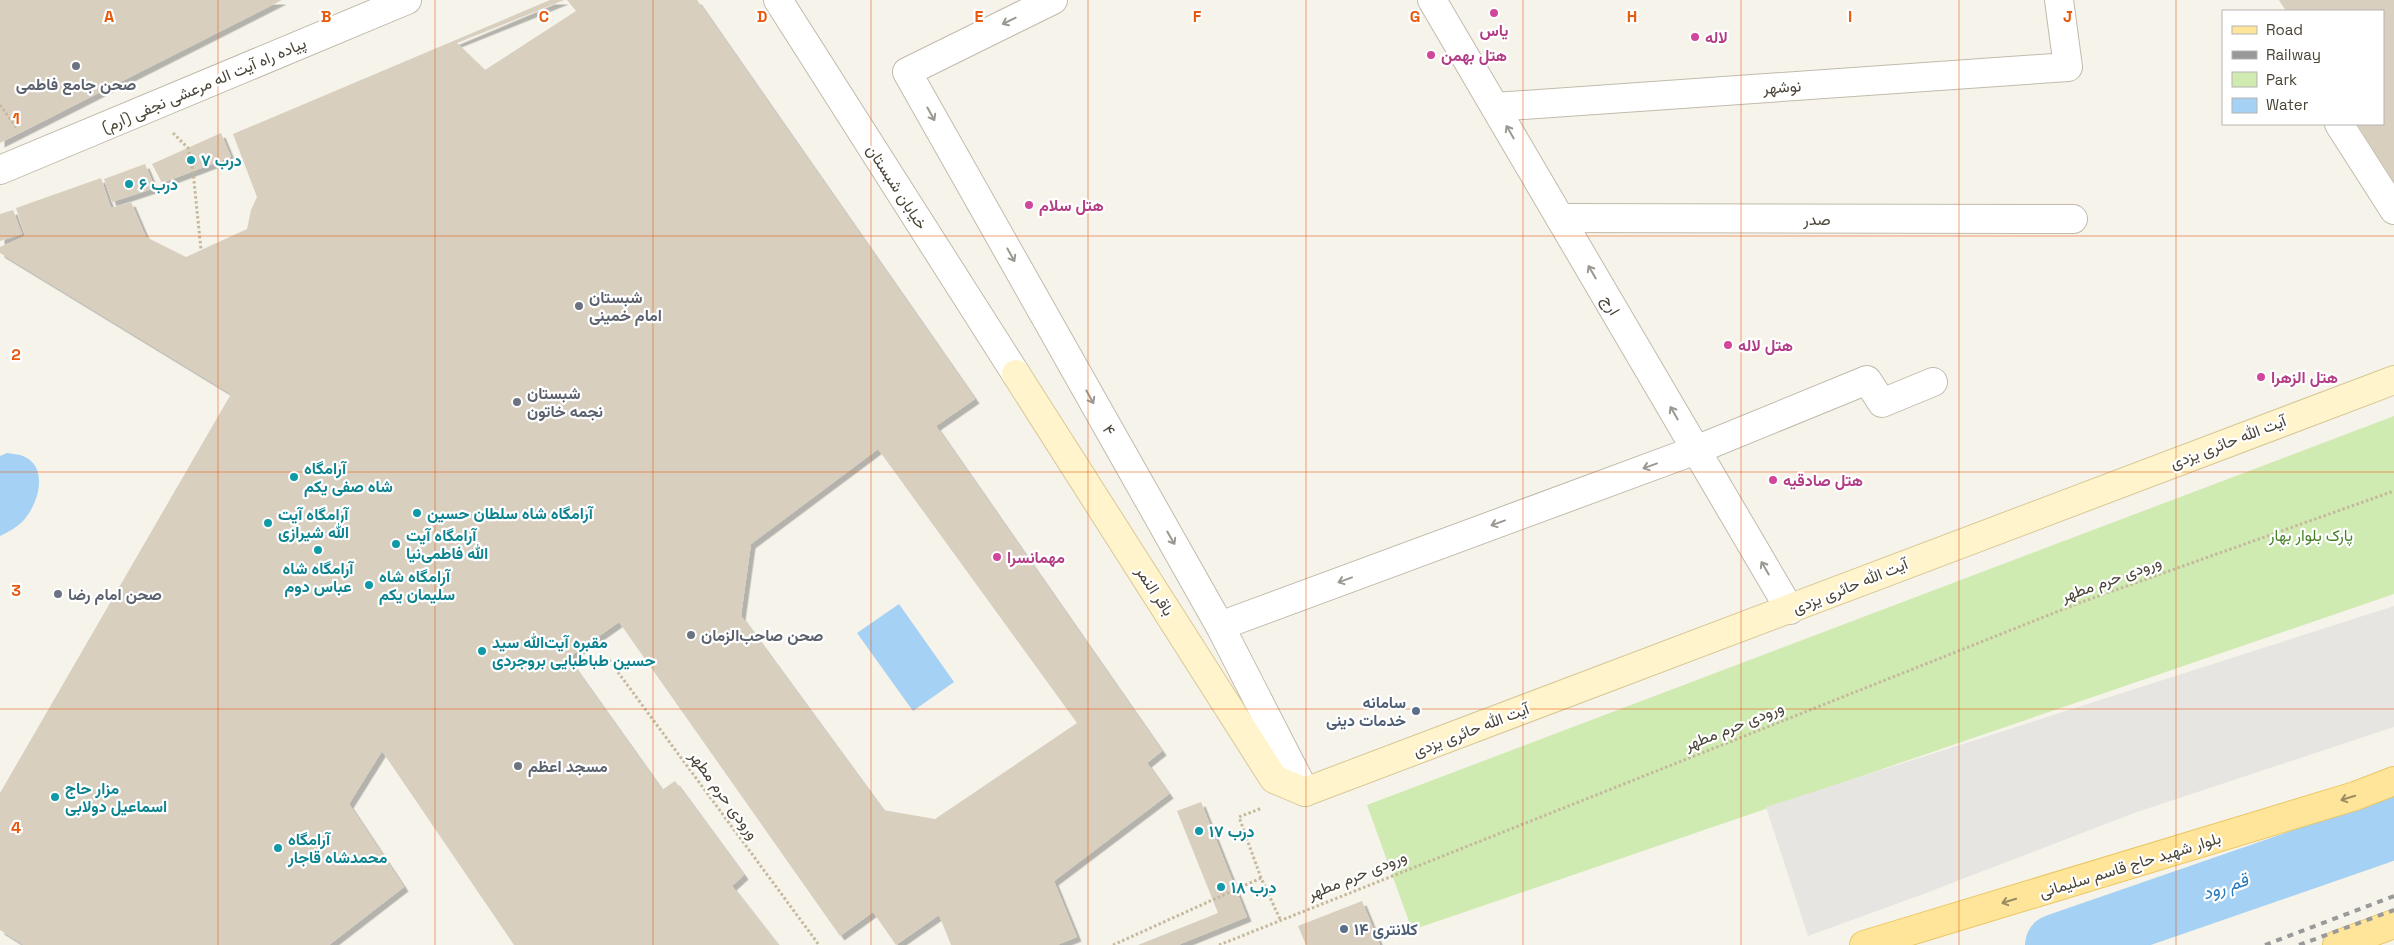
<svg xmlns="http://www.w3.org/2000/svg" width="2394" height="945" viewBox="0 0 2394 945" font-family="'Space Grotesk',Vazirmatn,sans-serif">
<defs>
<filter id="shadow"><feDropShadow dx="4.5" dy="4.5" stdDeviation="0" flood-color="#0004"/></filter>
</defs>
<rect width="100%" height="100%" fill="#f6f3ea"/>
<polygon fill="#d0ebb2" points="2394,416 2394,594 1412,930 1367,805"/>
<polygon fill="#e7e5e2" points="2394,606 2394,727 2137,812 1918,896 1808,936 1766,807"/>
<g fill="#a5d1f4">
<path d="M7,453C12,454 18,454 23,456C50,467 38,505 23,521C16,528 8,532 0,536V456Z"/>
<polygon points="899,604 954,682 913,711 857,633"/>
</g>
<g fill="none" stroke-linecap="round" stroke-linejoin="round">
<polyline stroke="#a5d1f4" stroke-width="62" points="2056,945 2394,828"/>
</g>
<g fill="#d8cfbf" fill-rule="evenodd" filter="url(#shadow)">
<polygon points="0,0 282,0 0,143"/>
<path d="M550,0H564L457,43L485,70L576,11L567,0H697L975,399L936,426L1162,751L1147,763L1169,794L1054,881L1077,937L1057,945H951L939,915L896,945L873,912L840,936L619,622L568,658L662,790L675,781L744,875L732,886L778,945H514L382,751L349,804L404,887L329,945H24L0,930V793L231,394L0,253V247L25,236L16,208L101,178L111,208L131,202L146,237L186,257L247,229L251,210L257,197L233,134ZM878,449L1077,723L935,819L883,810L741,616L751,544Z"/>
<polygon points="2279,0 2394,0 2394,183 2357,124 2383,124 2383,11 2286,11"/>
<polygon points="221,133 231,157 162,183 152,164"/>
<polygon points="145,164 155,188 112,202 104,179"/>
<polygon points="13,210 22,234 0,241 0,214"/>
<polygon points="1201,802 1247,917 1178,945 1138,945 1218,913 1177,811"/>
<polygon points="1362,901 1380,945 1306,945 1298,926"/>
</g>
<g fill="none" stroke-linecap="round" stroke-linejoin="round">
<g stroke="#c2bbac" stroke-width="30">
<g id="street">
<polyline points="778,0 1016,374"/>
<polyline points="1053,0 907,72 1220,626 1305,792"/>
<polyline points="1432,0 1790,610"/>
<polyline points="1495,107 2068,67 2059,0"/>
<polyline points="2339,124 2394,210"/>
<polyline points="0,170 407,0"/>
<polyline points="1560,218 2073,219"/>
<polyline points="1220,626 1696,450 1867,380 1882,403 1933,382"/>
</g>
</g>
<g stroke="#d8c898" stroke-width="30">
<polyline id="secondary" points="1016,374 1274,779 1305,792 2394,380"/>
</g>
<g stroke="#eac664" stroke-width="30">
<g id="primary">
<polyline points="1864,945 2355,796 2394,781"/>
<polyline points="2337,945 2394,924"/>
</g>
</g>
<g stroke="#c5b89c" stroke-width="3" stroke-dasharray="2.5 2.5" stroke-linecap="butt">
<polyline points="0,105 17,128"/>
<polyline points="173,133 188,148 193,171 201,250"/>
<polyline points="609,660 819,945"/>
<polyline points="1261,878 1239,817 1262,808"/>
<polyline points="1113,945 1261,878 1280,919"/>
<polyline points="1219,945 2079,603 2394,491"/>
</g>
<use href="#street" stroke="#fff" stroke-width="28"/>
<use href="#secondary" stroke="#fff4cb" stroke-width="28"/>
<use href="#primary" stroke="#ffe59a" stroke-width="28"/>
<g stroke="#999" stroke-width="4" stroke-dasharray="6 6" stroke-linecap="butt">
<polyline points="2265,945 2394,896"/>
<polyline points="2299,945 2394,910"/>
</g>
</g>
<defs><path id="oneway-shaft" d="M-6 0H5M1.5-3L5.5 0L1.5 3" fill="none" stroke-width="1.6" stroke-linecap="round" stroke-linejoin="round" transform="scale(1.25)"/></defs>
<g stroke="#9b9891">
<use href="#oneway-shaft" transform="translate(1009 21) rotate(154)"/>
<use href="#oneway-shaft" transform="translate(931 114) rotate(61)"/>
<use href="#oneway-shaft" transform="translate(1510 132) rotate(-120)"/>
<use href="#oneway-shaft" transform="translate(1011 255) rotate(61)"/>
<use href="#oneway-shaft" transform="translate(1592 272) rotate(-120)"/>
<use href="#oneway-shaft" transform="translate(1090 397) rotate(61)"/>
<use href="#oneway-shaft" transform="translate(1674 413) rotate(-120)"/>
<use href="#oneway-shaft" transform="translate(1650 466) rotate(160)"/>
<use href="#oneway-shaft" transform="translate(1498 523) rotate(160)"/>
<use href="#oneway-shaft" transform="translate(1171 538) rotate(60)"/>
<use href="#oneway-shaft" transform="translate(1765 568) rotate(-120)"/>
<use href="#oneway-shaft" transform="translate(1345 580) rotate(160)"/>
</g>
<g stroke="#9b8c64">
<use href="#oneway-shaft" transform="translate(2348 798) rotate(163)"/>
<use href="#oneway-shaft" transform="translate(2009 901) rotate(163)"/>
</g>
<path fill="none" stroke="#e8590c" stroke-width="1" stroke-opacity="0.55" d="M218,0V945M435,0V945M653,0V945M871,0V945M1088,0V945M1306,0V945M1523,0V945M1741,0V945M1959,0V945M2176,0V945M0,236H2394M0,472H2394M0,709H2394"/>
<g fill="#d1479c" stroke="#fff" stroke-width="2">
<circle cx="1494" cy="13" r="5"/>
<circle cx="1695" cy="37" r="5"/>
<circle cx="1431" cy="55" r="5"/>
<circle cx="1029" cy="205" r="5"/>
<circle cx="1728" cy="345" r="5"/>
<circle cx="2261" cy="377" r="5"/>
<circle cx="1773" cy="480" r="5"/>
<circle cx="997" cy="557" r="5"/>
</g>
<g fill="#6b7280" stroke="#fff" stroke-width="2">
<circle cx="76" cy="66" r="5"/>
<circle cx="579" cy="306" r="5"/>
<circle cx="517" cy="402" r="5"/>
<circle cx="58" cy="594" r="5"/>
<circle cx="691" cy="635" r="5"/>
<circle cx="518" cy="766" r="5"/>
</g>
<g fill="#0f9aa8" stroke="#fff" stroke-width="2">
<circle cx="191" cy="160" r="5"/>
<circle cx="129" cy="184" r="5"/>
<circle cx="294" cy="477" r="5"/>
<circle cx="417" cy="513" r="5"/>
<circle cx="268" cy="523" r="5"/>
<circle cx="396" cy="544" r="5"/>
<circle cx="318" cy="550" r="5"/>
<circle cx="369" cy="585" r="5"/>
<circle cx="482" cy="651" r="5"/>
<circle cx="55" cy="797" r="5"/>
<circle cx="1199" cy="831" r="5"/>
<circle cx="278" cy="848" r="5"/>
<circle cx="1221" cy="887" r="5"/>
</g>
<g fill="#5c6f8a" stroke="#fff" stroke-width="2">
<circle cx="1416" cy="711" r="5"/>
<circle cx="1344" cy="929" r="5"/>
</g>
<g text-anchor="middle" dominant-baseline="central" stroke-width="4.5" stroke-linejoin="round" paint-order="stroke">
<g font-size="16" font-weight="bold" fill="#b23c85" stroke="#fff" text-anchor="start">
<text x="1494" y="30" text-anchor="middle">یاس</text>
<text x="1705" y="37">لاله</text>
<text x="1441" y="55">هتل بهمن</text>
<text x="1039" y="205">هتل سلام</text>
<text x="1738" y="345">هتل لاله</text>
<text x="2271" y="377">هتل الزهرا</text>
<text x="1783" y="480">هتل صادقیه</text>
<text x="1007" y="557">مهمانسرا</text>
</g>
<g font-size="16" font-weight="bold" fill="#5b616d" stroke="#fff" text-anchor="start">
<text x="76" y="84" text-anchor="middle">صحن جامع فاطمی</text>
<text x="589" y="297">شبستان<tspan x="589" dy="18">امام خمینی</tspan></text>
<text x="527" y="393">شبستان<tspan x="527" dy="18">نجمه خاتون</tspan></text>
<text x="68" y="594">صحن امام رضا</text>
<text x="701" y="635">صحن صاحب‌الزمان</text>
<text x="528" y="766">مسجد اعظم</text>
</g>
<g font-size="16" fill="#4a4437" stroke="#fff">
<text transform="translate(204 85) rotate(-23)">پیاده راه آیت اله مرعشی نجفی (ارم)</text>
<text transform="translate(1782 87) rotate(-4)">نوشهر</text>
<text transform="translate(897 187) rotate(57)">خیابان شبستان</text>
<text x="1817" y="219">صدر</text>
<text transform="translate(1611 305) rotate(60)">ارج</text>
<text transform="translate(1109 430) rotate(60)">۴</text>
<text transform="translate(2228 442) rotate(-21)">آیت الله‌ حائری‌ یزدی</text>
<text transform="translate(2111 579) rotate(-20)">ورودی حرم مطهر</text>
<text transform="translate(1850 586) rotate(-22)">آیت الله‌ حائری‌ یزدی</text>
<text transform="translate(1155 591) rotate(57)">باقر النمر</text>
<text transform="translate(1734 726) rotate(-22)">ورودی حرم مطهر</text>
<text transform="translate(1471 730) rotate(-21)">آیت الله‌ حائری‌ یزدی</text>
<text transform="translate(724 795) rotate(54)">ورودی حرم مطهر</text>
<text transform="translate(2130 865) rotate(-17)">بلوار شهید حاج قاسم سلیمانی</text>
<text transform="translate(1357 875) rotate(-22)">ورودی حرم مطهر</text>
</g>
<g font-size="16" font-weight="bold" fill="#0d838f" stroke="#fff" text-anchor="start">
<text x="201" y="160">درب ۷</text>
<text x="139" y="184">درب ۶</text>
<text x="304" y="468">آرامگاه<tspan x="304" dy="18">شاه صفی یکم</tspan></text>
<text x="427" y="513">آرامگاه شاه سلطان حسین</text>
<text x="278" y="514">آرامگاه آیت<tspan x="278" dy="18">الله شیرازی</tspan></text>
<text x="406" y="535">آرامگاه آیت<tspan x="406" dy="18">الله فاطمی‌نیا</tspan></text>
<text x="318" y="568" text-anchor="middle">آرامگاه شاه<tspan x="318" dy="18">عباس دوم</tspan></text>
<text x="379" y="576">آرامگاه شاه<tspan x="379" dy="18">سلیمان یکم</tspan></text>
<text x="492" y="642">مقبره آیت‌الله سید<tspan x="492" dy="18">حسین طباطبایی بروجردی</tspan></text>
<text x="65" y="788">مزار حاج<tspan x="65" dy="18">اسماعیل دولابی</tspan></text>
<text x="1209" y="831">درب ۱۷</text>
<text x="288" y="839">آرامگاه<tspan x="288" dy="18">محمدشاه قاجار</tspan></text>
<text x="1231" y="887">درب ۱۸</text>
</g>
<g font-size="16" fill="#468027" stroke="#fff">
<text x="2311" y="535">پارک بلوار بهار</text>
</g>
<g font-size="16" font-weight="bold" fill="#4e5e75" stroke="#fff" text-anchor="end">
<text x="1406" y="702">سامانه<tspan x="1406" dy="18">خدمات دینی</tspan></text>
<text x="1354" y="929" text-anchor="start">کلانتری ۱۴</text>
</g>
<g font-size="18" font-style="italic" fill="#2a7bbd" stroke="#fff">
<text transform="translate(2225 886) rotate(-19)">قم رود</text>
</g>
</g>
<g font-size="16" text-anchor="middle" font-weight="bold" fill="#e8590c" stroke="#fff" stroke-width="4.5" stroke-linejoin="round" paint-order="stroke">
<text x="109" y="22">A</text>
<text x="326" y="22">B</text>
<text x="544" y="22">C</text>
<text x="762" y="22">D</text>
<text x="979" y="22">E</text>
<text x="1197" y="22">F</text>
<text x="1415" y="22">G</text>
<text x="1632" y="22">H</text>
<text x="1850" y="22">I</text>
<text x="2068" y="22">J</text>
<text x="16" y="124">1</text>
<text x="16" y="360">2</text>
<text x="16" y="596">3</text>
<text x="16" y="833">4</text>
</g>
<rect x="2222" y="10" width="162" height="115" fill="#ffffff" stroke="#b7b4af"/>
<rect x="2232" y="26" width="25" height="8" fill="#ffe59a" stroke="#b7b4af"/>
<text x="2266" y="35" font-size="15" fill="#4a4437">Road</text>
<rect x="2232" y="51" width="25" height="8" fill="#999999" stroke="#b7b4af"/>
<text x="2266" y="60" font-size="15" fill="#4a4437">Railway</text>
<rect x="2232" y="72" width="25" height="15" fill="#d0ebb2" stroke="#b7b4af"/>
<text x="2266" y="85" font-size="15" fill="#4a4437">Park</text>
<rect x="2232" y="98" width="25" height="15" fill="#a5d1f4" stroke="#b7b4af"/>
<text x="2266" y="110" font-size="15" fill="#4a4437">Water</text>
</svg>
